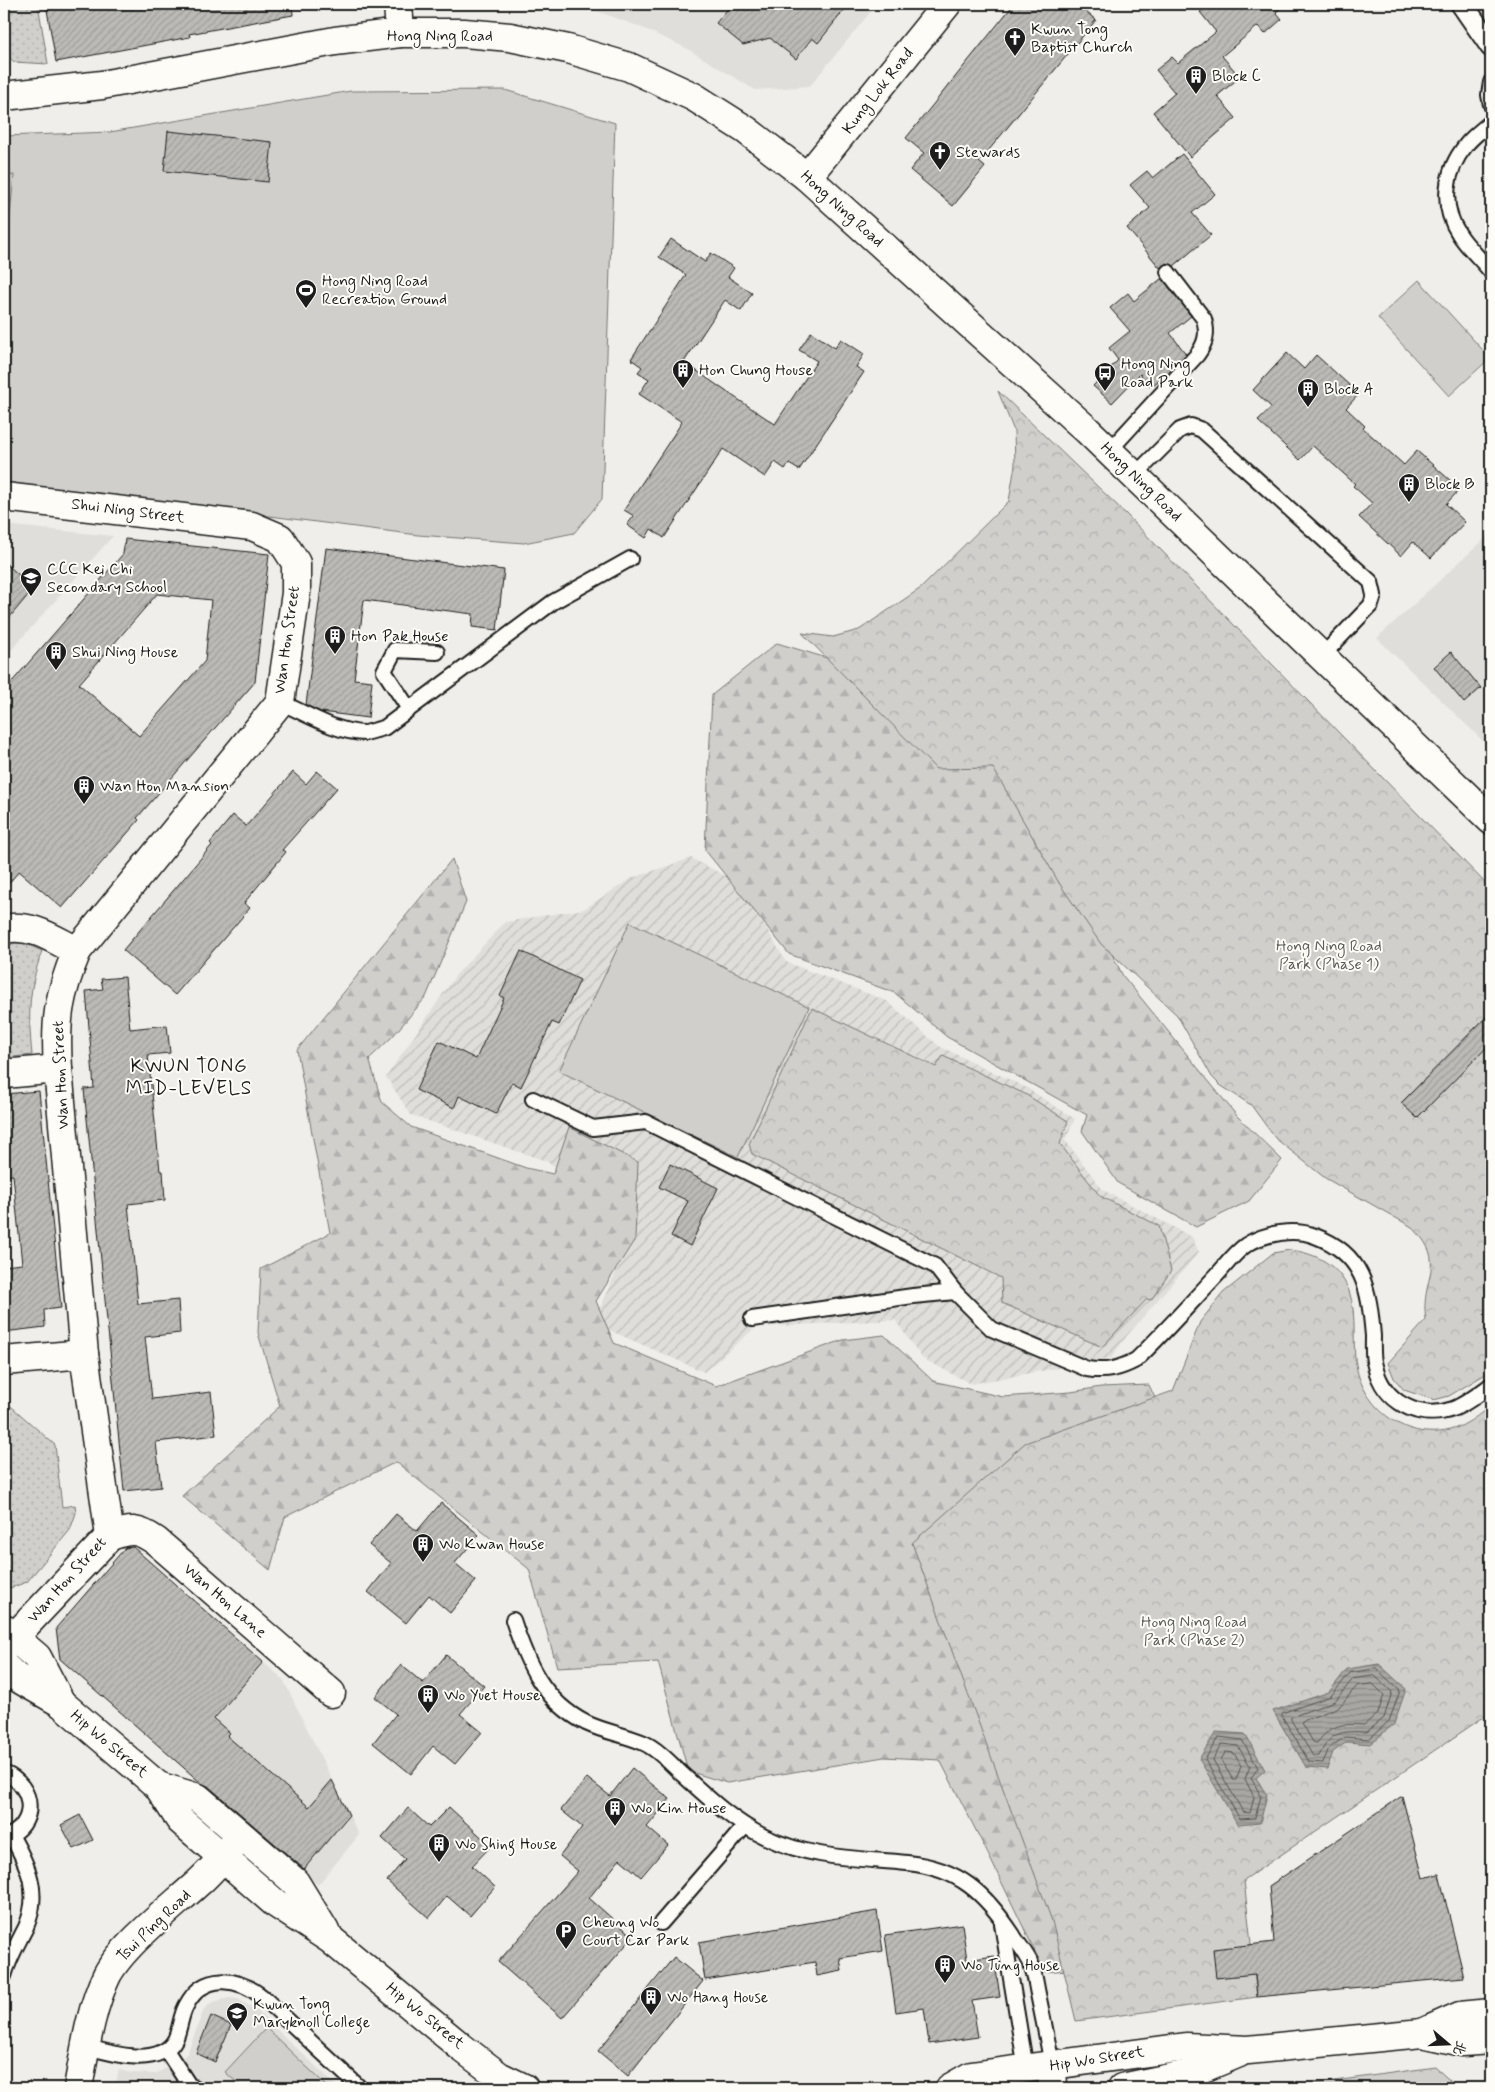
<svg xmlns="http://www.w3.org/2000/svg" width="1495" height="2092" viewBox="0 0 1495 2092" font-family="Mynerve,'LXGW WenKai TC',sans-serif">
<defs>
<pattern id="industrial-furrows" width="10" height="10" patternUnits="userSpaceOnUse" patternTransform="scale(1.25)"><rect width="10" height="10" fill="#e0deda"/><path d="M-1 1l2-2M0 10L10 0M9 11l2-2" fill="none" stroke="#c0beba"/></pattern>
<pattern id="forest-firs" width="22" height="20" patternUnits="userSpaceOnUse" patternTransform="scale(1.25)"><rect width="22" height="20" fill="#d0cfcc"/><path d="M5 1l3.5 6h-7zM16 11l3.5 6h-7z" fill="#b2b1af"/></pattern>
<pattern id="park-crowns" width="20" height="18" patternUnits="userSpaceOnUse" patternTransform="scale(1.25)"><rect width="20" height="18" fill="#d0cfcc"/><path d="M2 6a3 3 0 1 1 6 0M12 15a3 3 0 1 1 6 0" fill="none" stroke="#b2b1af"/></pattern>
<pattern id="garden-dots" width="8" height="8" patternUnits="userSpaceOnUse" patternTransform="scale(1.25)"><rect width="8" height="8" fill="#d0cfcc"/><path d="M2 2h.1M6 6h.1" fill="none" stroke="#b2b1af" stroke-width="1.8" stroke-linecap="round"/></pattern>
<pattern id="water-rules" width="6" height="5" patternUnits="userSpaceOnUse" patternTransform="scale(1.25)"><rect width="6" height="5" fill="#a8a7a3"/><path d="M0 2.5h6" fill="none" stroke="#888784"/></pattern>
<pattern id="building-hatch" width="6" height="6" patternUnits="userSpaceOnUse" patternTransform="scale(1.25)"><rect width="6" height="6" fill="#bbbab6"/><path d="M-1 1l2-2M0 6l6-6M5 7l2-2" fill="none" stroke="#a09f9c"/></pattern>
</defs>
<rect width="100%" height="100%" fill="#f0eeea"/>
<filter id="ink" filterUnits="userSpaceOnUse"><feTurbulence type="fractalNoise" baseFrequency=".02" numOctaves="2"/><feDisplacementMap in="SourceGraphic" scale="10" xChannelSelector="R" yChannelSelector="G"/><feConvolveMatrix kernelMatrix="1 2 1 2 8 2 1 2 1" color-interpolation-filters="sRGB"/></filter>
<g filter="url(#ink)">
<g fill="#e0deda">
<polygon points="578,4 877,4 810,86 755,90 686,48 640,27"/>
<polygon points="4,525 113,536 4,658"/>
<polygon points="1491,533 1491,745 1484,742 1377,638"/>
<polygon points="263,1662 283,1679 359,1835 318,1885 179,1763"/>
<polygon points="229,1998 238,1999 255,2009 339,2088 115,2088 119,2070 132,2073 155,2074 174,2064 187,2054 204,2009 212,2002"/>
</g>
<polygon fill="url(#industrial-furrows)" points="691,858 731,879 754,906 786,962 887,1001 939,1046 1027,1088 1075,1119 1065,1140 1103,1190 1192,1237 1199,1252 1126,1337 1111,1358 971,1384 922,1358 895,1320 756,1327 704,1372 593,1323 628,1246 582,1182 546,1161 411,1115 386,1077 456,975 505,922 584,909 632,878"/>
<g fill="#d0cfcc" stroke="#767674">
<polygon points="505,90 615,123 602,499 574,533 524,543 418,535 4,482 4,136 110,132 351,91"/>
<polygon points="1419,280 1490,358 1449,396 1378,318"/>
<polygon points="630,922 809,1007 738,1157 559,1071"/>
<polygon points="266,2028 329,2088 243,2088 225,2072"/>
<polygon points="1435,2067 1458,2088 1284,2088"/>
</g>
<g fill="url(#forest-firs)" stroke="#767674">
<polygon points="777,643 860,668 1031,793 1123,976 1237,1116 1282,1160 1249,1201 1196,1227 1118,1183 1082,1131 1087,1115 947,1037 895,993 789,954 705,850 712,695"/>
<polygon points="452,859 466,902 426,997 392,1037 369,1059 382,1102 411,1127 526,1168 553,1174 569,1127 638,1162 635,1239 596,1301 614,1343 716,1386 843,1340 884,1335 933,1381 1003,1397 1071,1392 1101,1387 1149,1385 1161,1411 1079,1969 1045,1972 988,1854 940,1760 884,1757 727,1783 688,1771 658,1662 557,1667 529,1569 396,1462 285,1517 270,1570 182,1496 280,1406 258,1333 261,1269 330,1233 297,1050"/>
</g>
<g fill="url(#park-crowns)" stroke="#767674">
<polygon points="14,175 4,277 4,176"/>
<path d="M998,391L1123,511L1491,889V1368L1489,1372L1449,1396L1434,1400L1404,1390L1394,1378L1388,1363L1426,1320C1419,1279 1450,1264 1412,1227L1325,1178L1275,1138L1251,1105L1220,1085L1212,1077L1177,1015L1101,944L1059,883L993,768L936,769L802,633L833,637L859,630L921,588L1009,501L1015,465L1014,431Z"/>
<polygon points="812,1008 936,1067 943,1056 1025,1094 1068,1121 1060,1144 1100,1196 1159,1226 1171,1271 1151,1300 1147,1299 1102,1347 1002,1303 1001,1278 752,1154 749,1144"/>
<path d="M1290,1250C1316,1253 1339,1265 1349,1291C1358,1316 1351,1345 1357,1370C1368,1416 1418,1447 1463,1425C1473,1420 1482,1412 1491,1406V1712L1244,1880L1257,1997L1076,2021L1052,1921L912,1543L1025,1443L1173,1391L1200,1322L1223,1293L1273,1253Z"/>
</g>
<g fill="url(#garden-dots)" stroke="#767674">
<polygon points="4,4 38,4 48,64 14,62 4,52"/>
<path d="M16,943L26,944L42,951C28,992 28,1013 32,1055L4,1058V946Z"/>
<polygon points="4,1400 55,1445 62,1507 75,1505 76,1513 70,1530 27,1582 10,1588 4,1583"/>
</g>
<g fill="url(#water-rules)" stroke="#706f6d">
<polygon points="1379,1664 1406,1689 1394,1724 1370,1744 1347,1742 1333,1752 1327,1769 1306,1767 1273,1711 1329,1692 1347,1669"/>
<polygon points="1216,1732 1245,1734 1265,1770 1256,1778 1267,1795 1260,1823 1238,1825 1199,1759"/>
</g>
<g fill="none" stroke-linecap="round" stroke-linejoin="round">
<g stroke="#545452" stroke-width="1">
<polygon points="1377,1669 1400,1691 1389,1721 1369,1739 1345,1737 1329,1748 1323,1763 1309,1762 1282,1716 1282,1713 1331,1696 1350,1673"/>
<path d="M1375,1676L1392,1692L1384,1718L1367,1732C1341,1731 1331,1731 1319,1756H1313L1291,1720V1717L1335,1701L1353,1679Z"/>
<path d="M1373,1684L1384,1695L1378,1713L1364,1725C1343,1723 1331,1724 1317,1743L1313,1742L1302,1723L1303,1721L1339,1707L1357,1686Z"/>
<polygon points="1219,1737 1242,1740 1258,1768 1251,1778 1261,1796 1255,1818 1240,1819 1205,1760"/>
<polygon points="1222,1744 1238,1746 1250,1766 1245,1779 1254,1797 1250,1813 1243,1812 1213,1760"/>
<polygon points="1226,1752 1234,1753 1241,1766 1236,1780 1233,1780 1221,1760"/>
</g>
</g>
<g fill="url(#building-hatch)" stroke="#1c1c1c" fill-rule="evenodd">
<polygon points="46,4 292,4 293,15 189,34 190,37 56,62"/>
<polygon points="732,4 849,4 818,43 812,38 796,59 770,38 743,45 716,23"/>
<polygon points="1014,4 1076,4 1096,20 979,162 985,167 953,206 910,170 924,153 906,138"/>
<polygon points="1211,4 1285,4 1276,12 1282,19 1265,34 1258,26 1222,56 1240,77 1217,96 1236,118 1190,157 1153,112 1175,93 1156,70 1172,57 1178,63 1216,32 1200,12"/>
<polygon points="168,131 272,142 268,182 164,171"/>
<polygon points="1182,154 1215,194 1192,213 1211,235 1174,266 1166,263 1160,268 1127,228 1150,208 1130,185 1147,171 1153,178"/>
<polygon points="671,239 705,262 711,253 734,268 728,277 752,293 741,311 725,300 684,362 724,390 775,424 817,361 799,350 811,332 835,348 841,339 864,354 856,367 864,372 799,470 789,464 785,469 775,462 765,477 723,449 664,538 651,529 646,538 627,525 634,516 624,510 682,422 639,394 649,379 638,372 642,367 631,359 686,275 659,257"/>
<polygon points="1162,278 1191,316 1170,333 1186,354 1172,369 1151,387 1140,374 1112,403 1093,386 1118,360 1109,348 1130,331 1110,308 1128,293 1134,301"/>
<polygon points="1287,353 1304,369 1316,355 1359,394 1346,408 1365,426 1363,428 1404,465 1417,451 1460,489 1446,504 1465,522 1431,558 1413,542 1401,556 1359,517 1372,503 1353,486 1355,484 1313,446 1300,460 1258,421 1271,407 1253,390"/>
<path d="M125,539L269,554L255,682L137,818L139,820L62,908L19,871L4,889V691L123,554ZM157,594L211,600L205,661L139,736L79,684Z"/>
<polygon points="326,548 504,570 497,630 472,627 473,614 364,600 354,679 372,681 368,718 321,712 314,709 306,705"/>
<polygon points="4,562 34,588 4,624"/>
<polygon points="1451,652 1481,688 1464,703 1434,667"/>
<polygon points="317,771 337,788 282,850 286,852 244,903 250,908 175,995 123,950 212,845 210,843 233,815 246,826 293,772 306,784"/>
<polygon points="521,951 580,980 559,1025 552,1022 521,1087 512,1082 496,1114 459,1096 454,1108 416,1090 439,1041 476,1059 504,998 500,996"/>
<polygon points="125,977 130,1029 167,1025 170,1053 148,1055 160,1171 163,1171 165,1200 128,1204 138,1304 178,1300 180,1333 145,1337 152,1399 211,1392 216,1435 156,1442 161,1487 124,1491 84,1089 94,1088 86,991 103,989 101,979"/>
<polygon points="1491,1012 1491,1043 1417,1118 1401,1103"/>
<polygon points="39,1091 61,1308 44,1310 45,1327 4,1332 4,1266 22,1264 13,1175 4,1176 4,1094"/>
<polygon points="670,1164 718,1188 690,1246 671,1236 688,1201 659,1187"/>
<polygon points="441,1503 479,1535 455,1563 476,1581 450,1613 429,1595 406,1623 368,1592 391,1563 369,1545 396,1514 417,1531"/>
<polygon points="133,1547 263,1662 214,1719 230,1733 227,1736 309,1807 332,1780 349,1815 304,1869 208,1786 201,1783 60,1659 56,1628 125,1548"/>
<polygon points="446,1655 484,1686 460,1714 482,1732 455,1764 433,1746 411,1774 373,1743 396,1714 375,1697 401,1665 423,1683"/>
<polygon points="632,1768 670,1799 647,1827 668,1845 641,1877 620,1859 589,1898 633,1937 562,2018 498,1962 578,1871 560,1856 582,1827 561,1810 587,1778 610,1796"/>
<polygon points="1402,1796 1423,1878 1439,1874 1464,1977 1257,1997 1255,1974 1216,1978 1213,1949 1274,1942 1269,1886"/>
<polygon points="449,1807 491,1846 472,1866 495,1887 470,1916 447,1896 429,1918 387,1881 405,1859 382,1838 408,1808 429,1827"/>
<polygon points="80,1815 93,1840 74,1849 61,1825"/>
<polygon points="877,1911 883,1951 840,1958 842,1971 817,1976 815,1962 705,1980 699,1942"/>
<polygon points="962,1924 967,1960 994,1956 1000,1997 972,2001 978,2037 929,2044 924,2008 896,2012 885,1935"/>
<polygon points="674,1957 703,1981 628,2076 598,2051"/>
<polygon points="211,2016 231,2025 215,2062 196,2053"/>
</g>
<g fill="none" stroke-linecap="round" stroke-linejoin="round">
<g stroke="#1c1c1c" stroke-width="18">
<g id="service">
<polyline points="1491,82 1489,95 1491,105"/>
<path d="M1491,122C1483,129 1473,136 1466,145C1445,171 1440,205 1459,234C1467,247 1481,259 1491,272"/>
<path d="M1109,451L1197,355C1206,343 1208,333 1204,319L1168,272"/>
<polyline points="1135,475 1180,430 1191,426 1202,430 1371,582 1374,595 1371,605 1321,657"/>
<path d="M280,702C305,713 337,733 365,733C371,732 378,729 384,728L553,602L630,559"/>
<polyline points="409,709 384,671 395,650 437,652"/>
<path d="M533,1099L593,1128L646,1122L935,1266L955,1292L992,1329L1087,1369C1106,1372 1119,1369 1136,1360C1163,1334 1188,1306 1214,1278C1224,1268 1234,1253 1246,1245C1265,1233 1294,1228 1315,1236C1364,1254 1369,1289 1373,1336C1373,1346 1372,1357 1375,1366C1383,1402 1419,1421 1453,1409C1466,1404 1480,1393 1491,1385"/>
<polyline points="752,1319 913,1296 955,1292"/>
<path d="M513,1620C527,1663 543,1701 586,1723C605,1732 626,1735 644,1743C659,1750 671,1764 683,1775C708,1798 734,1822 765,1837C812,1859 857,1858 907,1863C959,1868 985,1893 1013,1935C1018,1944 1027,1954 1031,1964C1035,1974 1036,1985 1038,1994C1043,2018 1048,2042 1052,2066"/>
<path d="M4,1773C36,1786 38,1826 4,1838"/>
<polyline points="661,1923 745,1826"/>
<polyline points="1002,1924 1026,2069"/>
<path d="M4,1976C9,1958 18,1943 26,1927C41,1893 28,1865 11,1835"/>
<path d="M86,2047C109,2052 140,2063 162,2052C182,2042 177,2023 186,2006C203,1972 238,1977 264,1998L358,2086"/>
<polyline points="166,2050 189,2085 195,2088"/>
</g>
</g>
<g stroke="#1c1c1c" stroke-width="25">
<polyline id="pedestrian" points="1462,4 1491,46"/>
</g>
<g stroke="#1c1c1c" stroke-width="31">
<g id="minor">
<path d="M4,497L252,526L280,538L296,563V593L280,702L77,951C58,996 55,1021 58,1069L84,1354L110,1536L4,1648"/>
<path d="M4,929C31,923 53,939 77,951"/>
<polyline points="4,1074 58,1069"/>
<polyline points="4,1361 84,1354"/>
<path d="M110,1536C131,1529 137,1528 156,1541L331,1693"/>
</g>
</g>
<g stroke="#1c1c1c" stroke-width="31">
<g id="tertiary">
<polyline points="398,4 400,33"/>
<polyline points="807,177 947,4"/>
<path d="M78,2088C85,2050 90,2010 107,1975C123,1945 172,1907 198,1883C214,1869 227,1852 241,1836"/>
</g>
</g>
<g stroke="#1c1c1c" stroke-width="31">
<g id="secondary">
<polyline points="4,96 102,85 335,41 400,33 464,33 510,37 568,49 629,67 694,97 746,130 807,177 1087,430 1491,820"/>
<polyline points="4,1629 37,1657 61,1703"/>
<polyline points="4,1666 16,1677 61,1703 158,1786 180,1820 275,1903 330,1939 461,2047 499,2076 524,2088"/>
<polyline points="158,1786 198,1798 278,1867 295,1882 325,1931"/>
<polyline points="1422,2033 1460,2016 1491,2013"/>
<polyline points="1052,2066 1053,2088"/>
<polyline points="950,2088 971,2076 1186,2047 1248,2050 1422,2033 1463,2042 1491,2040"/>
<polyline points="1122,2088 1189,2074 1239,2053"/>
</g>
</g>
<use href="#service" stroke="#fdfcf7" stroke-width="14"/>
<use href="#pedestrian" stroke="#fdfcf7" stroke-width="21"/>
<use href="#minor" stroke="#fdfcf7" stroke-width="28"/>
<use href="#tertiary" stroke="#fdfcf7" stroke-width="28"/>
<use href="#secondary" stroke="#fdfcf7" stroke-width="28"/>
</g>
</g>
<defs>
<g id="church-pin" transform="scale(1.125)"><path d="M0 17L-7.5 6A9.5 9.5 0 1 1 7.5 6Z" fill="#1c1c1c" stroke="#fdfcf7"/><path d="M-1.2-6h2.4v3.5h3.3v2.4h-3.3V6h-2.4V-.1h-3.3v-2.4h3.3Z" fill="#fff"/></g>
<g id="building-pin" transform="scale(1.125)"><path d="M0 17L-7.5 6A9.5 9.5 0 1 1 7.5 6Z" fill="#1c1c1c" stroke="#fdfcf7"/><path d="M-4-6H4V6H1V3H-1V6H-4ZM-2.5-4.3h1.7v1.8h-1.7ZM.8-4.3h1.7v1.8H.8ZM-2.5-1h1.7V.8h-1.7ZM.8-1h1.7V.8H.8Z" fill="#fff"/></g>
<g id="stadium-pin" transform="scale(1.125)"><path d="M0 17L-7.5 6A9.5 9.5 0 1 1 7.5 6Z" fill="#1c1c1c" stroke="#fdfcf7"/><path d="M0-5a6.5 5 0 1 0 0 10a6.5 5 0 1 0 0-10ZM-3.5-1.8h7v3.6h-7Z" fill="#fff"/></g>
<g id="bus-pin" transform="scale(1.125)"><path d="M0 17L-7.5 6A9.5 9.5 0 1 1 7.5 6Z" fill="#1c1c1c" stroke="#fdfcf7"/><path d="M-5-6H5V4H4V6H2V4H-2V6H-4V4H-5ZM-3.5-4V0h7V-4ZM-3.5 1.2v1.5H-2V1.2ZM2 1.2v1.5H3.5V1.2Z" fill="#fff"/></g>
<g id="school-pin" transform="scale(1.125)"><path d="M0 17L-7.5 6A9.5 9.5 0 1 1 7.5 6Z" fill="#1c1c1c" stroke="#fdfcf7"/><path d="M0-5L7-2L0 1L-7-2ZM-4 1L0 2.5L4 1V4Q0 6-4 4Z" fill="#fff"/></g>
<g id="parking-pin" transform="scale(1.125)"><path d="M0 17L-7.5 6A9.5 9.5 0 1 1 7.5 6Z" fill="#1c1c1c" stroke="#fdfcf7"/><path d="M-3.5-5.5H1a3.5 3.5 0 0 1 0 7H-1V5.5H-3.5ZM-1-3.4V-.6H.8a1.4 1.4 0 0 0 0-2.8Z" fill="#fff"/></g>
</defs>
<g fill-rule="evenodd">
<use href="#church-pin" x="1015" y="38"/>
<use href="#building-pin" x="1196" y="76"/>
<use href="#church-pin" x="940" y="152"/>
<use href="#stadium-pin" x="306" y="290"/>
<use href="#building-pin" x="683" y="370"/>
<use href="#bus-pin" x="1105" y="373"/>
<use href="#building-pin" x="1308" y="389"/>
<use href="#building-pin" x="1409" y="484"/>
<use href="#school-pin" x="31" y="578"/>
<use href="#building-pin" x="335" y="636"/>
<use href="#building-pin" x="56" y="652"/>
<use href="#building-pin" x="84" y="786"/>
<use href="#building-pin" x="423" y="1544"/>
<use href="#building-pin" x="428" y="1695"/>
<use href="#building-pin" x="615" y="1808"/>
<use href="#building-pin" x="439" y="1844"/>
<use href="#parking-pin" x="566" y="1931"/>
<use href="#building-pin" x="945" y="1965"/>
<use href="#building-pin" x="651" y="1997"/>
<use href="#school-pin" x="237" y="2013"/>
</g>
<g text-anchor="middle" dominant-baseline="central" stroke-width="4" stroke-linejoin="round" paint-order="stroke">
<g font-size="16" fill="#1c1c1c" stroke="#fdfcf7" text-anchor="start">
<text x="1031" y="29">Kwun Tong<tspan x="1031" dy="18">Baptist Church</tspan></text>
<text x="1212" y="76">Block C</text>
<text x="956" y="152">Stewards</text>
<text x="322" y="281">Hong Ning Road<tspan x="322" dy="18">Recreation Ground</tspan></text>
<text x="1121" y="364">Hong Ning<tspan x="1121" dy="18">Road Park</tspan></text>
<text x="699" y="370">Hon Chung House</text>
<text x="1324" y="389">Block A</text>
<text x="1425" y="484">Block B</text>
<text x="47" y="569">CCC Kei Chi<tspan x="47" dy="18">Secondary School</tspan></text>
<text x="351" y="636">Hon Pak House</text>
<text x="72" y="652">Shui Ning House</text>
<text x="100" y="786">Wan Hon Mansion</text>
<text x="439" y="1544">Wo Kwan House</text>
<text x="444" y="1695">Wo Yuet House</text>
<text x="631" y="1808">Wo Kin House</text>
<text x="455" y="1844">Wo Shing House</text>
<text x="582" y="1922">Cheung Wo<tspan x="582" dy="18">Court Car Park</tspan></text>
<text x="961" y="1965">Wo Tung House</text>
<text x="667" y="1997">Wo Hang House</text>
<text x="253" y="2004">Kwun Tong<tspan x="253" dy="18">Maryknoll College</tspan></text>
</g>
<g font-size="16" fill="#1c1c1c" stroke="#fdfcf7">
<text x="440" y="36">Hong Ning Road</text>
<text transform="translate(878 91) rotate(-52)">Kung Lok Road</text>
<text transform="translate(842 209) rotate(42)">Hong Ning Road</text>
<text transform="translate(1141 482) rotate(44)">Hong Ning Road</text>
<text transform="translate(128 511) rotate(7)">Shui Ning Street</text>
<text transform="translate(287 640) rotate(-82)">Wan Hon Street</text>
<text transform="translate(61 1075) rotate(-93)">Wan Hon Street</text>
<text transform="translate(67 1580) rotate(-48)">Wan Hon Street</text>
<text transform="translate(225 1601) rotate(41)">Wan Hon Lane</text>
<text transform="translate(109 1744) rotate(40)">Hip Wo Street</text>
<text transform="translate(154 1926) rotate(-44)">Tsui Ping Road</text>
<text transform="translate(425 2016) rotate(39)">Hip Wo Street</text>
<text transform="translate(1097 2059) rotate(-9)">Hip Wo Street</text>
</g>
<g font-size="16" fill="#5b5b5a" stroke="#fdfcf7">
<text x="1329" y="946">Hong Ning Road<tspan x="1329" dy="18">Park (Phase 1)</tspan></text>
<text x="1194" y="1622">Hong Ning Road<tspan x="1194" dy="18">Park (Phase 2)</tspan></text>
</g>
<g font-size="19" letter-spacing="1" fill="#1c1c1c" stroke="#fdfcf7">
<text x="189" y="1066">KWUN TONG<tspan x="189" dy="22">MID-LEVELS</tspan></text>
</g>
</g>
<rect width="1495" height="2092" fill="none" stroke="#fdfcf7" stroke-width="20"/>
<rect x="10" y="10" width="1475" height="2072" fill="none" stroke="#1c1c1c" stroke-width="2" filter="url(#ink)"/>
<g transform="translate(1448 2044) rotate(109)" stroke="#fdfcf7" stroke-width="4" paint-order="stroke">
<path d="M0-4L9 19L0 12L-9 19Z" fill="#1c1c1c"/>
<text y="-8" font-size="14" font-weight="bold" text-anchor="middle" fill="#1c1c1c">北</text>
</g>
</svg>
